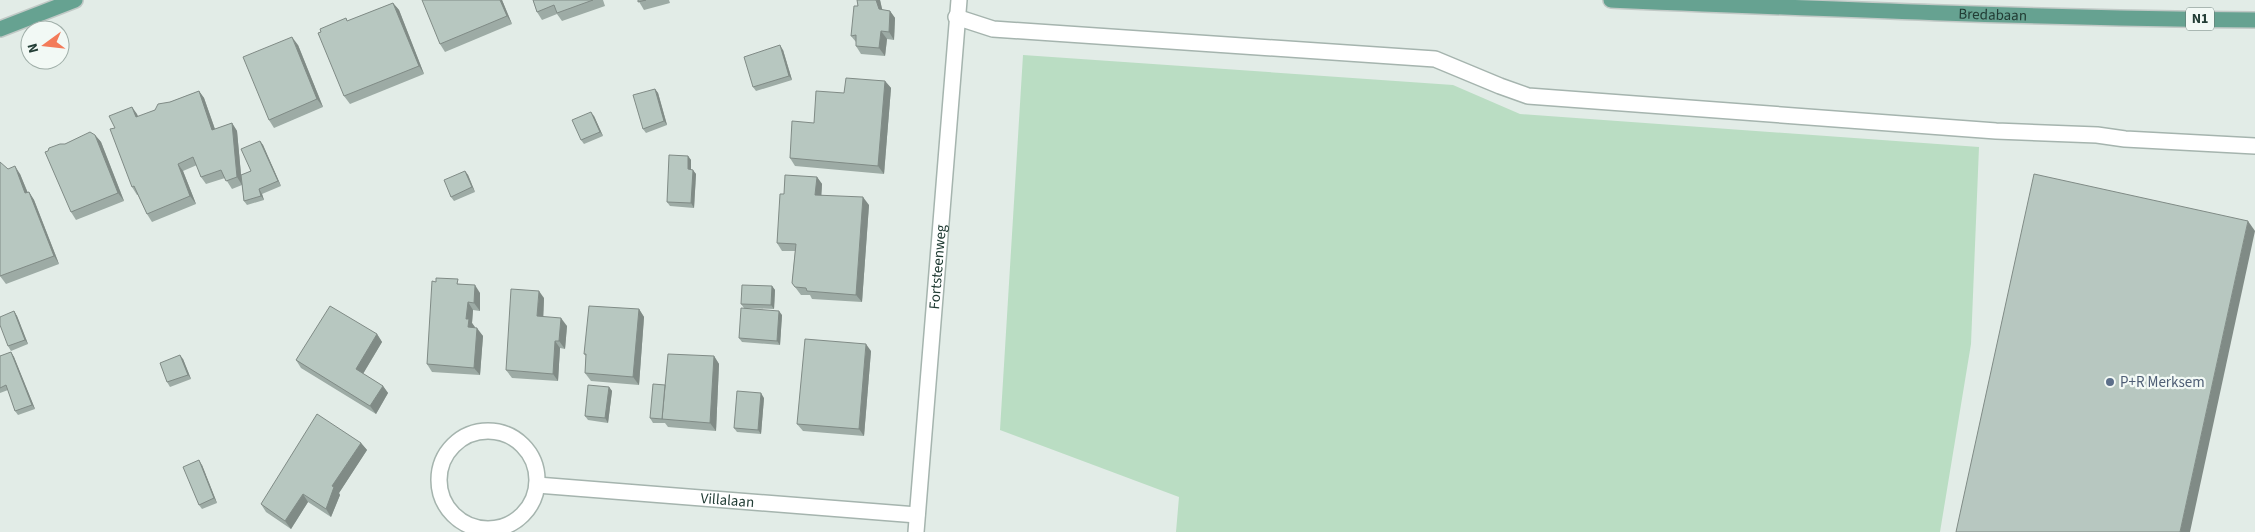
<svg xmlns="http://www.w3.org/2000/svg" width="2255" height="532" viewBox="0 0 2255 532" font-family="'Source Sans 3',sans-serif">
<rect width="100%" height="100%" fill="#e2ece7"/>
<polygon fill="#baddc3" points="1023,55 1453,85 1520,114 1979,147 1971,344 1940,532 1176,532 1179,497 1000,430"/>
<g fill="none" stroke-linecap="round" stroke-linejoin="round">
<g stroke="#a5b4ae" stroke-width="18">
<polyline id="service" points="956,17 993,29 1435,59 1500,86 1528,96 1996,131 2097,135 2125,139 2255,146"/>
</g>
<g stroke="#a5b4ae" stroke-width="18">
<g id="minor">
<circle cx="488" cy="480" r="49"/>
<path id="s1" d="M537,485L917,515"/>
<path id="s2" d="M916,532L959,0"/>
</g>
</g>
<g stroke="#c1c9c6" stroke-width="18">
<g id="primary">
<path id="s3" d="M1611,0C1826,9 2040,18 2255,20"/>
<polyline points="0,29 75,0"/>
</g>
</g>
<use href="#service" stroke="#fff" stroke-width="15"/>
<use href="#minor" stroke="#fff" stroke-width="15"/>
<use href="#primary" stroke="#66a291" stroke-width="15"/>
</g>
<g fill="#9daba5">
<polygon points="502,0 512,24 445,52 440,44"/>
<polygon points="533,0 603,0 605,6 562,21 557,14 542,20 537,12"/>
<polygon points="638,0 669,0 670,3 644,10"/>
<polygon points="857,0 880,0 882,10 890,11 895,18 894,40 887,39 885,56 861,54 856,46 856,42 851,36 858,6"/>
<polygon points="393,3 399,10 424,74 350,104 344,96 348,21"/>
<polygon points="298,45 323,107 274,128 269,120"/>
<polygon points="783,50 792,80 756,91 753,87"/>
<polygon points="885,81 891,88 884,174 795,166 790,158 814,123 844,93"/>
<polygon points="655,89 658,93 667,125 646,133 643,129"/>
<polygon points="199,91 204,98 215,129 232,123 237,131 241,175 251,171 260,141 263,145 281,186 262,194 264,200 247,205 244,201 242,185 232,189 225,178 206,184 201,177 197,165 183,171 196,204 152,222 147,214 138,195 137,195 132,187 115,128 132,107 138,117 155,110 170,102"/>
<polygon points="594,116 603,136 584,144 581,140"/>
<polygon points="95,135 101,142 124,201 76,220 71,212 65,144"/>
<polygon points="688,156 691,160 691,169 696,174 694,208 670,206 667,202"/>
<polygon points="8,169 20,174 28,193 29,192 34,200 59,264 6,284 0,276"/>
<polygon points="465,171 468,175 475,192 454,201 451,197"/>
<polygon points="817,177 822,184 821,195 869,205 862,302 812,299 810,295 801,295 792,283 795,251 782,251 777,243 784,194"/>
<polygon points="436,282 461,284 480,293 480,311 473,310 472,323 475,328 483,336 480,375 432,372 427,364"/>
<polygon points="772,286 775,290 774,309 746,308 782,315 780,345 742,342 739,338 744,308 741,304"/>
<polygon points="544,298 543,317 567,326 565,349 560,348 558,381 512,378 506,370"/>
<polygon points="639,309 644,317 639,385 591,381 585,373 586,356 584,354"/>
<polygon points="14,311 17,316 28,344 11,351 8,346"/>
<polygon points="377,334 382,342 363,374 383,386 388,393 376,414 301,368 296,360"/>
<polygon points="871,351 864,436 803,431 797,424"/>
<polygon points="11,352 14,357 35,409 18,415 15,411 8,390 0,393 0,356"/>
<polygon points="714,356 719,364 716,431 668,427 665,423 653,423 650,418 665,385"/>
<polygon points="183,359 191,379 170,387 167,382"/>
<polygon points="609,387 612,391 608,423 588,420 585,416"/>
<polygon points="764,398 761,434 737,432 734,428"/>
<polygon points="361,443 367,450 339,493 340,495 331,517 308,502 291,529 266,512 261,504"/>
<polygon points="202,465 217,503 202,509 199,505"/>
</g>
<g fill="#808b86">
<polygon points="500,0 502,0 512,24 507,16"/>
<polygon points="876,0 880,0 884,17 879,9"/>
<polygon points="393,3 399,10 424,74 419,66"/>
<polygon points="890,11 895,18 894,40 889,32"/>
<polygon points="881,31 887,39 885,56 879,48"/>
<polygon points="292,37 298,45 323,107 317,99"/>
<polygon points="780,45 783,50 792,80 789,76"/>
<polygon points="885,81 891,88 884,174 878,166"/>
<polygon points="655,89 658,93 667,125 664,121"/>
<polygon points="199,91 204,98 218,138 212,130"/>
<polygon points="132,107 137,114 142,125 136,117"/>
<polygon points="591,112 594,116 603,136 600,132"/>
<polygon points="232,123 237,131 242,185 237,177"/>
<polygon points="95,135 101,142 124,201 118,193"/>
<polygon points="260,141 263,145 281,186 278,181"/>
<polygon points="688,156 691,160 691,173 688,169"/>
<polygon points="178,164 183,171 196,204 190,196"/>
<polygon points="15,166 20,174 31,201 25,193"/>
<polygon points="693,170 696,174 694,208 691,203"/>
<polygon points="465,171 468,175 475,192 472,187"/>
<polygon points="817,177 822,184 821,203 815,195"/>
<polygon points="259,189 262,194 264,200 261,196"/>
<polygon points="29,192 34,200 59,264 54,256"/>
<polygon points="863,197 869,205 862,302 856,295"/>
<polygon points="2248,221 2255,231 2190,532 2180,532"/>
<polygon points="475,285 480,293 480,311 474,303"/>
<polygon points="772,286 775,290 774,309 771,305"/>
<polygon points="539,291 544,298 543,324 537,316"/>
<polygon points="468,302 473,310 472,323 475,327 474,335 468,327 466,319"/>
<polygon points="639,309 644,317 639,385 633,377"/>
<polygon points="14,311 17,316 28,344 25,340"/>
<polygon points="779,311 782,315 780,345 777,341"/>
<polygon points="561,318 567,326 565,349 559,341"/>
<polygon points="477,328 483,336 480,375 474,368"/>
<polygon points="377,334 382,342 361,377 356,369"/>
<polygon points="555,341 560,348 558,381 553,374"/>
<polygon points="866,344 871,351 864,436 859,429"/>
<polygon points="11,352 14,357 35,409 32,405"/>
<polygon points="180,355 183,359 191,379 188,375"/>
<polygon points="714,356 719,364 716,431 710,423"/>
<polygon points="383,386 388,393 376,414 370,406"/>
<polygon points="609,387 612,391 608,423 605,418"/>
<polygon points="761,393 764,398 761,434 758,430"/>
<polygon points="361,443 367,450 339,493 340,495 331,517 326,509 332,486"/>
<polygon points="199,460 202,465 217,503 214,498"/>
<polygon points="303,494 308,502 291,529 285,521"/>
</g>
<g fill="#b7c7c0" stroke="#808b86">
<polygon points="422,0 500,0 507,16 440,44"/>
<polygon points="533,0 593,0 557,13 554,5 537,12"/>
<polygon points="638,0 646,0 638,2"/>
<polygon points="857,0 876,0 879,9 890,11 889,32 881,31 879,48 856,46 856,35 851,36 854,6 858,6"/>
<polygon points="393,3 419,66 344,96 318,33 321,32 320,29 346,18 347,21"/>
<polygon points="292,37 317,99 269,120 243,57"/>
<polygon points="780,45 789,76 753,87 744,57"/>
<polygon points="846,78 885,81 878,166 790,158 792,121 814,123 816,91 844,93"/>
<polygon points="655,89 664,121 643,129 633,95"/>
<polygon points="199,91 212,130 232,123 237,177 226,181 221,170 201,177 193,157 178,164 190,196 147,214 134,186 132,187 110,129 115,128 109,116 132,107 136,117 155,110 158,104 170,102"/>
<polygon points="591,112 600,132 581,140 572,120"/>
<polygon points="90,132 95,135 118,193 71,212 45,152 48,151 49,148 60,144 65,144"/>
<polygon points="260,141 278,181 259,189 261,196 244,201 241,175 251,171 241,149"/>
<polygon points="669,155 688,156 688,169 693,170 691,203 667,202"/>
<polygon points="0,162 8,169 15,166 25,193 29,192 54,256 0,276"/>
<polygon points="465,171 472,187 451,197 444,180"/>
<polygon points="2034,174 2248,221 2180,532 1956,532"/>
<polygon points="785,175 817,177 815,195 863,197 856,295 807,291 806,288 795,287 792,283 796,244 777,243 780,194 784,194"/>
<polygon points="436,278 458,279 457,284 475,285 474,303 468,302 466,319 469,319 468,327 477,328 474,368 427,364 432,281 436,282"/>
<polygon points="742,285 772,286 771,305 741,304"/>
<polygon points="511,289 539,291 537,316 561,318 559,341 555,341 553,374 506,370"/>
<polygon points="330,306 377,334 356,369 383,386 370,406 296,360"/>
<polygon points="589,306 639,309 633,377 585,373 586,354 584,354"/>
<polygon points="741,308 779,311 777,341 739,338"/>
<polygon points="14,311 25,340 8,346 0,325 0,317"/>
<polygon points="805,339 866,344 859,429 797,424"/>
<polygon points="11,352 32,405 15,411 6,385 0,388 0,356"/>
<polygon points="668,354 714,356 710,423 662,419"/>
<polygon points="180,355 188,375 167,382 160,363"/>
<polygon points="653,384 665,385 662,419 650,418"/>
<polygon points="588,385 609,387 605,418 585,416"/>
<polygon points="737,391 761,393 758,430 734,428"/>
<polygon points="317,414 361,443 332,486 334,487 326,509 303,494 285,521 261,504"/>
<polygon points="199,460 214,498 199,505 183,467"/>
</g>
<circle fill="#5c6f8a" stroke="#f2f9f5" stroke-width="2" cx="2110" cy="382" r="5"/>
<g text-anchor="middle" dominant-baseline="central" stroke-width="4.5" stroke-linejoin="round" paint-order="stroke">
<rect fill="#f2f9f5" stroke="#60756f" stroke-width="1" x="2186" y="7.5" width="28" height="23" rx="4"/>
<g font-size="14" font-weight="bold" fill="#223d35">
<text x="2200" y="19">N1</text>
</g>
<g font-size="15" fill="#223d35" stroke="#f2f9f5">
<text stroke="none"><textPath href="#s3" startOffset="382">Bredabaan</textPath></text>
<text stroke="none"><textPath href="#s2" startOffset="266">Fortsteenweg</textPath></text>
<text stroke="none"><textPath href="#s1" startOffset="191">Villalaan</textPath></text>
</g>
<g font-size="15" fill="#4e5e75" stroke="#f2f9f5" text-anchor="start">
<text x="2120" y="382">P+R Merksem</text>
</g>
</g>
<g transform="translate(45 45) rotate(255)"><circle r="24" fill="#f2f9f5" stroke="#9faea8"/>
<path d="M0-4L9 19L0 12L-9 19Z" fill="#f37b59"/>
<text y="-8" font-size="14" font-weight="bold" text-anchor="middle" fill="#223d35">N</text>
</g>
</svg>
